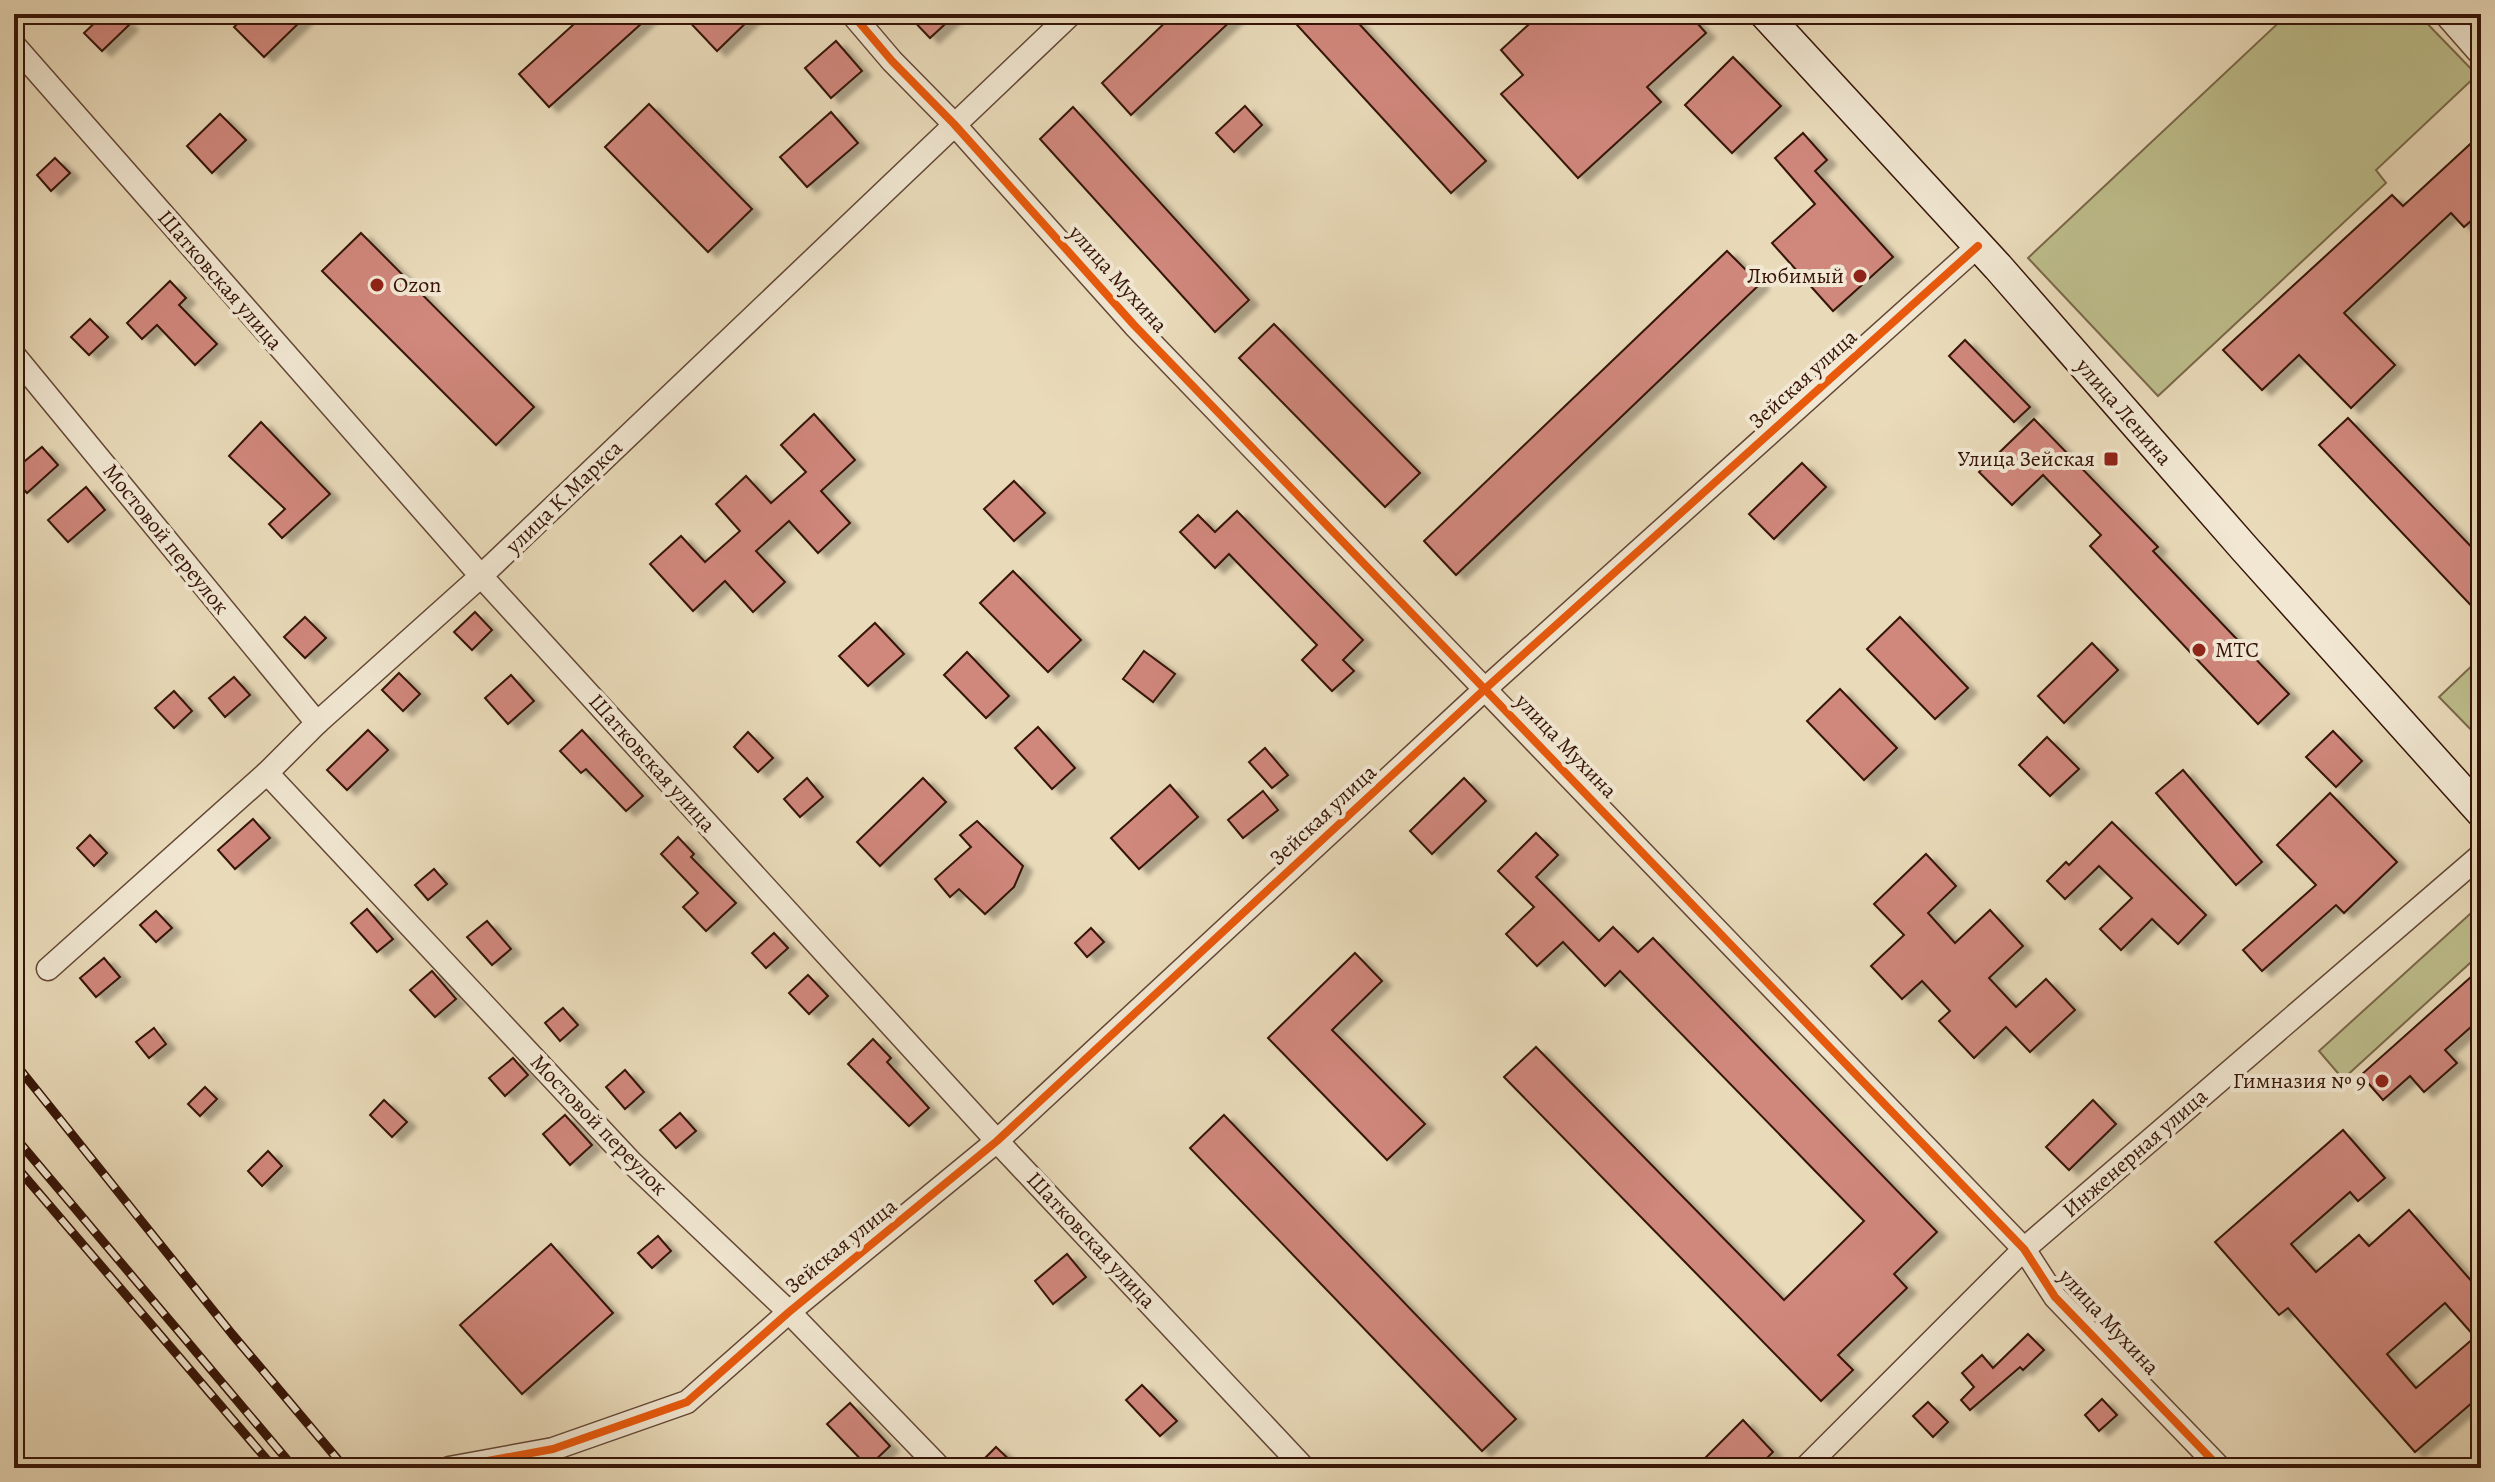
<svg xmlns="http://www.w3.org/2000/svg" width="2495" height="1482" viewBox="0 0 2495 1482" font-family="Alegreya,serif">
<defs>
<filter id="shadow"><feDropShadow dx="9" dy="5" stdDeviation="2" flood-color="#0004"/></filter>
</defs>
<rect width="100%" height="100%" fill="#e9dab9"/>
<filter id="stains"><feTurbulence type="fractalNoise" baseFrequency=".0025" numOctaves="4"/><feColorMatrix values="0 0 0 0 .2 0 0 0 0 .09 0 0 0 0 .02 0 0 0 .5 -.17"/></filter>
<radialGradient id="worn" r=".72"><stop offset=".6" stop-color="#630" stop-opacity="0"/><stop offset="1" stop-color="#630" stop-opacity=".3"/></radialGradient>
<g fill="#bdbd8b" stroke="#7a6849" stroke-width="2">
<polygon points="2288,14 2418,14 2477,75 2376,170 2386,183 2158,396 2028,258"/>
<polygon points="2481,657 2481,740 2439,697"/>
<polygon points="2481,904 2481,953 2343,1079 2319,1051"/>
</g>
<g fill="#d0877b" stroke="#361407" stroke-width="2" fill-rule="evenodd" filter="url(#shadow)">
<polygon points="104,14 118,14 129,25 102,51 84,33"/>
<polygon points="248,14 308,14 264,57 234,27"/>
<polygon points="585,14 652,14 549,107 519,74"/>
<polygon points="682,14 755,14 717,51"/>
<polygon points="907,14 956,14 930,38"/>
<polygon points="1174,14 1238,14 1131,115 1102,83"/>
<polygon points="1287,14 1350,14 1486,161 1451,193"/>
<polygon points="1540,14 1689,14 1706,33 1647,87 1661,102 1578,178 1501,94 1523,75 1501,50"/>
<polygon points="836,41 862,71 831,98 805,68"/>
<polygon points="1733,57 1781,106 1732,153 1685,105"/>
<polygon points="649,104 752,209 708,252 605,147"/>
<polygon points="1245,106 1262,125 1234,152 1216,133"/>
<polygon points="1073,107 1249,300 1215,332 1040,139"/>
<polygon points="831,112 858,143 807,187 780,157"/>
<polygon points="220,114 246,140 212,173 187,146"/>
<polygon points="1803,133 1827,160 1815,171 1893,257 1833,311 1772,243 1815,204 1775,158"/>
<polygon points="2481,134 2481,212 2464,227 2451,213 2344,313 2395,365 2351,408 2299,355 2262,390 2223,350 2392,195 2403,206"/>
<polygon points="55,158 70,173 51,191 37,175"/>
<polygon points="361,233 534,407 496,445 322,271"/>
<polygon points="1727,251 1760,284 1456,575 1424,541"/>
<polygon points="170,281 186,298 179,305 217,344 195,365 157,325 142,339 127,323"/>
<polygon points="90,319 108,337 89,355 71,337"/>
<polygon points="1274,324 1420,473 1385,507 1239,358"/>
<polygon points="1965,340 2030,407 2014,422 1949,356"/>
<polygon points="814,414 855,460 821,491 850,523 818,553 789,521 756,551 785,582 753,612 725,581 693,611 650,564 681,536 705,562 740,531 716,504 746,476 771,503 806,472 781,445"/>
<polygon points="2348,418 2481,557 2481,616 2319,445"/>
<polygon points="2034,419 2158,547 2153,551 2289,694 2258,724 2090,546 2101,535 2043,475 2012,505 1979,472"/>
<polygon points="261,422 330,494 282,538 269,524 285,509 229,456"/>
<polygon points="42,447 58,465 27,493 14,479 14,470"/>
<polygon points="1802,463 1826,487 1774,539 1749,514"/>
<polygon points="1014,481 1045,513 1014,541 984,509"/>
<polygon points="86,487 105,510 68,542 48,520"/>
<polygon points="1237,511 1363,640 1343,660 1354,671 1332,691 1302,660 1317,645 1229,554 1215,568 1180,532 1198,515 1215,532"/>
<polygon points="1013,571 1081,640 1048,672 980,603"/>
<polygon points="475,612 492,630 472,650 454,632"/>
<polygon points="305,617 326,638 305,658 284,637"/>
<polygon points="1900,617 1968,688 1935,719 1867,649"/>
<polygon points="875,623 904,654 868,686 839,656"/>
<polygon points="2092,643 2118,670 2064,723 2038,696"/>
<polygon points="1144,651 1175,674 1153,702 1123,679"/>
<polygon points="967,652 1009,696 986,718 944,675"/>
<polygon points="399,673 420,694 403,711 382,690"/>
<polygon points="511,675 534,701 508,724 485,698"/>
<polygon points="234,677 250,695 225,717 209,698"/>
<polygon points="1840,689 1897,748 1864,780 1807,721"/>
<polygon points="174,691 192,711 174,728 155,708"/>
<polygon points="1038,727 1075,768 1052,789 1015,748"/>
<polygon points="368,730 388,750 347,790 327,770"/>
<polygon points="582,730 643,796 626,811 586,769 581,773 560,751"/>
<polygon points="2333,731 2362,761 2336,787 2306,757"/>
<polygon points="748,732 773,758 758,772 734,747"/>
<polygon points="2047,737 2079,769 2050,796 2019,765"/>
<polygon points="1265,748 1288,775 1272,788 1249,762"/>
<polygon points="2183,770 2262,862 2236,885 2156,793"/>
<polygon points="807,778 823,797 800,817 784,799"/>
<polygon points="923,778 946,802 880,866 857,842"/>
<polygon points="1464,778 1486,801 1432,854 1410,831"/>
<polygon points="1170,785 1198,817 1139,869 1111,838"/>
<polygon points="1263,791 1278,810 1243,838 1228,820"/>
<polygon points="2330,793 2397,862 2344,913 2336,905 2262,971 2243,950 2316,885 2277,845"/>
<polygon points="253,819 270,838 235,869 218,850"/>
<polygon points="977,821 1023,866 1014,887 985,914 959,889 950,897 935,879 971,847 960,835"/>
<polygon points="2112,822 2206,915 2178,944 2152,919 2121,950 2100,929 2132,898 2099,866 2065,899 2047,881 2066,862 2069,865"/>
<polygon points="1536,833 1558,855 1536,877 1599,941 1613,927 1638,952 1653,938 1937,1232 1894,1274 1907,1288 1838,1355 1853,1370 1821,1401 1504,1077 1536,1047 1784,1300 1864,1221 1620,971 1605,986 1563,942 1537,966 1506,934 1534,907 1498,871"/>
<polygon points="90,835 107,853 94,866 77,848"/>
<polygon points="678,837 694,854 691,857 736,903 706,931 683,907 698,893 661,854"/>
<polygon points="1926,854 1956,886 1928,913 1955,943 1990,910 2023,946 1989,978 2016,1007 2046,979 2075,1010 2030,1052 2006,1027 1974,1058 1939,1021 1950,1011 1922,981 1902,999 1871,966 1904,935 1874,904"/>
<polygon points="434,869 447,884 428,900 415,885"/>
<polygon points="367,909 393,939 377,952 351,923"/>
<polygon points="156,911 172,928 156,942 140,925"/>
<polygon points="487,921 511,949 492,965 467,937"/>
<polygon points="1091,928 1104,942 1087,957 1075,943"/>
<polygon points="774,933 788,948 766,968 752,953"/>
<polygon points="1355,953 1382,981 1332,1030 1425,1124 1387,1160 1268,1038"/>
<polygon points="104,958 120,977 96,997 80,978"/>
<polygon points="2481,968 2481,1018 2445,1050 2457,1063 2424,1092 2410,1076 2383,1100 2361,1075"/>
<polygon points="432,971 456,999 435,1017 410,990"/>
<polygon points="808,975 828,996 809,1014 789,993"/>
<polygon points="563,1008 578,1025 560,1041 545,1023"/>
<polygon points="154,1028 166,1044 149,1058 136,1042"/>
<polygon points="873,1039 891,1058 887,1062 929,1108 909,1126 848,1064"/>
<polygon points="513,1058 528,1075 505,1096 489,1078"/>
<polygon points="625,1070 644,1092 625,1109 606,1087"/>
<polygon points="205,1087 217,1099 200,1116 188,1104"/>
<polygon points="384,1100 407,1122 392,1137 370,1115"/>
<polygon points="2093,1100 2116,1124 2069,1170 2046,1147"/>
<polygon points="680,1113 696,1131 676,1148 660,1130"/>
<polygon points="565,1115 592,1145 570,1165 543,1134"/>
<polygon points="1224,1115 1516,1419 1482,1451 1190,1148"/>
<path d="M2343,1130L2385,1178L2358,1201L2350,1192L2291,1244L2316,1272L2359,1235L2369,1246L2409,1210L2481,1292V1395L2415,1452L2288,1308L2279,1315L2215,1242ZM2445,1303L2475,1337L2416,1388L2387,1354Z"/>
<polygon points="268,1151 282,1166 262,1186 248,1171"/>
<polygon points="658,1236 671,1251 652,1268 638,1253"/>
<polygon points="551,1244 613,1313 522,1394 460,1325"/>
<polygon points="1067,1254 1086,1277 1053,1304 1035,1281"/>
<polygon points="2028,1334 2044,1350 2023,1370 2020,1367 1970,1410 1961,1400 1974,1387 1962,1373 1982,1355 1993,1368"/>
<polygon points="1142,1385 1177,1421 1160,1436 1126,1400"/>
<polygon points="2102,1399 2117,1415 2099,1431 2085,1415"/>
<polygon points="1928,1402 1948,1422 1933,1437 1913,1416"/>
<polygon points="850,1403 890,1446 868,1467 827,1424"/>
<polygon points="1743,1420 1773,1452 1757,1468 1695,1468"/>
<polygon points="996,1447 1018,1468 975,1468"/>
</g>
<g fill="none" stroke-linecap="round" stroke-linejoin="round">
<g stroke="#634634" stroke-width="25">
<g id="street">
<polyline points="852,14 892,61 954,124 1134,325 2024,1249 2055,1297 2220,1468"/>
<polyline points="2445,14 2481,55"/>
<polyline points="14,45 481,576 997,1141 1304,1468"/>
<polyline points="14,355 317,723"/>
<polyline points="267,773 631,1162 789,1312 940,1468"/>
<polyline points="48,969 267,773 317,723 481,576 1071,14"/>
<polyline points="449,1468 553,1449 687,1402 789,1312 997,1141 1485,689 1978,246"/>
<polyline points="1805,1468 2024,1249 2481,855"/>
</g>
</g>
<g stroke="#361407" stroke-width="33">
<polyline id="secondary" points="1765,14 1998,267 2244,548 2481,812"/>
</g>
<use href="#street" stroke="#f1e7d2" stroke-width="22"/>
<use href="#secondary" stroke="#f1e7d2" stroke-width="30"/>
<g stroke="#361407" stroke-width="9">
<g id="rail">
<polyline points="14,1062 232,1334 345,1468"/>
<polyline points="14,1136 294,1468"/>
<polyline points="14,1164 274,1468"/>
</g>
</g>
<use href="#rail" stroke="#f1e7d2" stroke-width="6" stroke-dasharray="18" stroke-linecap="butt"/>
<g stroke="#f1e7d2" stroke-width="13">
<g id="cycleway">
<polyline points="852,14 892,61 954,124 1134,325 2024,1249 2055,1297 2220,1468"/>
<polyline points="449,1468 553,1449 687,1402 789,1312 997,1141 1485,689 1978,246"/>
</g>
</g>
<use href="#cycleway" stroke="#e8590c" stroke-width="8"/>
</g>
<g fill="#8f2418" stroke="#f1e7d2" stroke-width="3">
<circle cx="1860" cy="276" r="8"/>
<circle cx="377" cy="285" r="8"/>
<rect x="2103" y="451" width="16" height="16" rx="4"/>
<circle cx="2199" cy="650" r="8"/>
<circle cx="2382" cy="1081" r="8"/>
</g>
<g text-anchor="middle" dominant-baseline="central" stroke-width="8" stroke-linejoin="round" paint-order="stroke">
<g font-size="22" fill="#361407" stroke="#f1e7d2" text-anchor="end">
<text x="1844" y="276">Любимый</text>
<text x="393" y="285" text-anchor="start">Ozon</text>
<text x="2095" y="459">Улица Зейская</text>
<text x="2215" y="650" text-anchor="start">МТС</text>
<text x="2366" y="1081">Гимназия № 9</text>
</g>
<g font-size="22" fill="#361407" stroke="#f1e7d2">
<text transform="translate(1118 279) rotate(48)">улица Мухина</text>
<text transform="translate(220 280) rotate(49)">Шатковская улица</text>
<text transform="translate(1803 379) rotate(-42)">Зейская улица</text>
<text transform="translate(2124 412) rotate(49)">улица Ленина</text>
<text transform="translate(564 497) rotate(-44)">улица К.Маркса</text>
<text transform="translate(166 539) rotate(51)">Мостовой переулок</text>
<text transform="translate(1566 746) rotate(46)">улица Мухина</text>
<text transform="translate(652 763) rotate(48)">Шатковская улица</text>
<text transform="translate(1323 815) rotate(-43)">Зейская улица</text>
<text transform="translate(599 1125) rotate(46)">Мостовой переулок</text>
<text transform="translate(2135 1153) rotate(-41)">Инженерная улица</text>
<text transform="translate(1091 1240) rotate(47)">Шатковская улица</text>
<text transform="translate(841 1246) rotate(-39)">Зейская улица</text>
<text transform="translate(2109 1322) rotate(47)">улица Мухина</text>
</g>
</g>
<rect width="2495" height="1482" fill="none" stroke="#e9dab9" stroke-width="48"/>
<rect x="16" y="16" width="2463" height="1450" fill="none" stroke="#361407" stroke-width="4"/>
<rect x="24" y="24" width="2447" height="1434" fill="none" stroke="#361407" stroke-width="2"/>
<rect width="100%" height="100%" filter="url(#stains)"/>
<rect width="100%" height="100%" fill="url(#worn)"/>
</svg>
